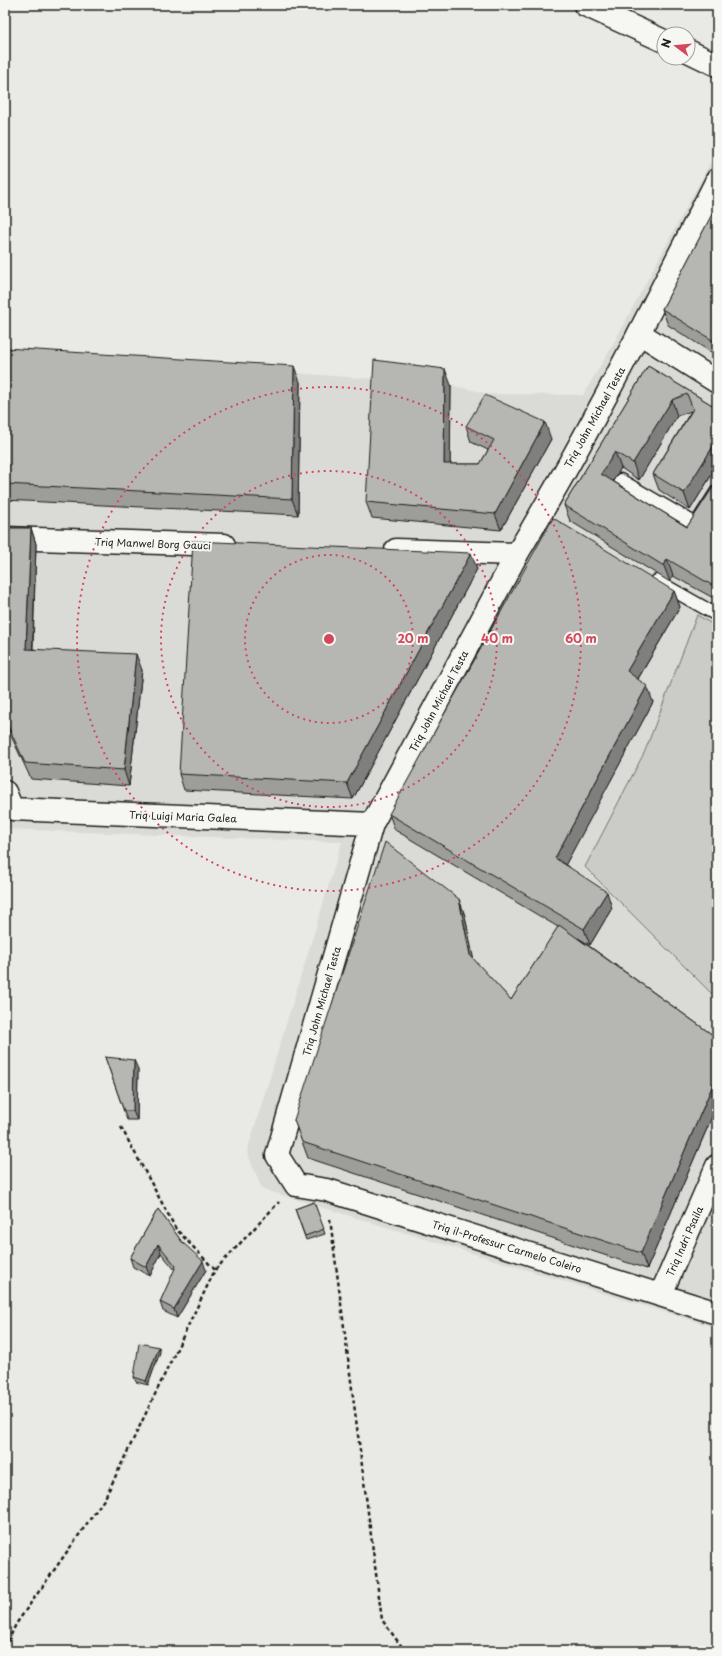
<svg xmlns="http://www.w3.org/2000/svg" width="722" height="1656" viewBox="0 0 722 1656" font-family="'Playpen Sans',sans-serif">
<rect width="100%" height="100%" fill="#e9e9e5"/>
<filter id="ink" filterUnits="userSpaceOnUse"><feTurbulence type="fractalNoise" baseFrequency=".025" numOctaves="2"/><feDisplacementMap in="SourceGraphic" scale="8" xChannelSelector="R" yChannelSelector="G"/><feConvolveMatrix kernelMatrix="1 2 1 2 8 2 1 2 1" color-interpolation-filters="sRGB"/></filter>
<g filter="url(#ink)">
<polygon fill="#dadad6" points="717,150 717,1328 262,1189 247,1152 342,842 5,829 5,351 451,385 489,394 583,395 611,348"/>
<polygon fill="#cbcbc7" stroke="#747472" points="697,615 717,627 717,999 585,867 645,751"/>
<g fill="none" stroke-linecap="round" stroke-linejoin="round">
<g stroke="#1c1c1c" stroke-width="15">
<g id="service">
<polyline points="620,480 696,524 717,491"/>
<polyline points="657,581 717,615"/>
</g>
</g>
<g stroke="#1c1c1c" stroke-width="25">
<g id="minor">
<polyline points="585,5 664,41"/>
<polyline points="688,51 717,65"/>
<path d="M717,180C653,306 590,433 517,554L372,824L277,1155L296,1185L327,1190L717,1313"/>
<polyline points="639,333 717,382"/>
<polyline points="5,538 224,545"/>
<polyline points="396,550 517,554"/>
<polyline points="5,792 12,809 372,824"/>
<polyline points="661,1294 717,1166"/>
</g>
</g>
<g stroke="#1c1c1c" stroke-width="2.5" stroke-dasharray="4 3" stroke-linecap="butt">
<polyline points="121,1127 176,1229 215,1270"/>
<polyline points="330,1219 382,1620 405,1651"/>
<polyline points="5,1648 16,1624 105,1498 215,1270 279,1202"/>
</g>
<use href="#service" stroke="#f6f6f2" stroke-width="12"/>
<use href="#minor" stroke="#f6f6f2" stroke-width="22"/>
</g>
<g fill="#9d9d9a" stroke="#1c1c1c">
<polygon points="717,205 717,356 668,325 662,309"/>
<polygon points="5,348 300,382 298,515 5,500"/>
<polygon points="648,366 717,408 717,466 690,510 659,490 653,474 691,411 677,416 639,480 621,468 613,481 687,527 717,481 717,600 673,576 670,582 570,521 564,505"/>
<polygon points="451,385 450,464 480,464 488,450 471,442 466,426 551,439 501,530 372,518 366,502"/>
<polygon points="5,528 31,528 36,544 33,649 142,670 129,786 31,779 5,723"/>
<polygon points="477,569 353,799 184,790 179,774"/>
<polygon points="674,591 680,607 638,679 653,702 565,865 612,908 590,945 578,938 717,1038 717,1105 647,1269 308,1158 294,1120 459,899 465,916 473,959 511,1000 558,927 395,830 389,814"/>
<polygon points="105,1057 138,1069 137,1120 127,1120"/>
<polygon points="314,1202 325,1234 306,1240 295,1209"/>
<polygon points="158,1209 182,1242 206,1270 177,1318 163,1311 160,1302 175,1270 161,1253 150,1276 133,1267 130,1258"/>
<polygon points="160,1352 148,1385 136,1382 134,1377"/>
</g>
<g fill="#7f7f7d" stroke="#1c1c1c">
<polygon points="294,366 300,382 298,515 292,499"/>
<polygon points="445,369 451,385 450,481 444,464"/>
<polygon points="672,400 677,416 639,480 633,463"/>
<polygon points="545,422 551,439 501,530 495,514"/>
<polygon points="717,440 717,466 690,510 684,493"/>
<polygon points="615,452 621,468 607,491 601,474"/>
<polygon points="31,528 36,544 32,665 26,649"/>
<polygon points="471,553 477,569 353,799 347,783"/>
<polygon points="667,559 673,576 670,582 664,566"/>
<polygon points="674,591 680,607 633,687 627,671"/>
<polygon points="136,654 142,670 129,786 124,770"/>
<polygon points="647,686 653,702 560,875 555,858"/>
<polygon points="607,892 612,908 590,945 584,929"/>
<polygon points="459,899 465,916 476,971 470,955"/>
<polygon points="134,1060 138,1069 137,1120 133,1111"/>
<polygon points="717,1075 717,1105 647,1269 641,1253"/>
<polygon points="158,1244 161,1253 150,1276 146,1267"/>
<polygon points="203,1261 206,1270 177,1318 174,1309"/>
<polygon points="159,1347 160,1352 148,1385 146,1381"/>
</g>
<g fill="#b6b6b3" stroke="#1c1c1c">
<polygon points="717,205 717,343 662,309"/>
<polygon points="5,348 294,366 292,499 5,484"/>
<polygon points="374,360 445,369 444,464 480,464 494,440 466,426 485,395 545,422 495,514 366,502"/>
<polygon points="648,366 717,408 717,440 684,493 653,474 693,409 687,394 672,400 633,463 615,452 601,474 687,527 717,481 717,588 667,559 664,566 564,505"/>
<polygon points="553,518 674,591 627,671 647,686 555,858 607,892 584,929 389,814"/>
<polygon points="5,528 31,528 26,649 136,654 124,770 25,763 5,719"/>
<polygon points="193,541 471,553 347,783 179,774"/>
<polygon points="385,842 459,899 470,955 511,1000 559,925 717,1038 717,1075 641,1253 302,1142 294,1120"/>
<polygon points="105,1057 134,1060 133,1111 124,1111"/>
<polygon points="314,1202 324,1229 305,1236 295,1209"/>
<polygon points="158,1209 182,1242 203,1261 174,1309 160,1302 176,1266 158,1244 146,1267 130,1258"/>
<polygon points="139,1343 159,1347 146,1381 134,1377"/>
</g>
</g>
<g fill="none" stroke="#d1495b" stroke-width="2" stroke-dasharray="2 4">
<circle cx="329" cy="639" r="84"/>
<circle cx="329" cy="639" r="168"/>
<circle cx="329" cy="639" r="252"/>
</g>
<g text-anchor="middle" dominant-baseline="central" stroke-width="4" stroke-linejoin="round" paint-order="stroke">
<g font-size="10" fill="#1c1c1c" stroke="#f6f6f2">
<text transform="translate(594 417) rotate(-61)">Triq John Michael Testa</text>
<text transform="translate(153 543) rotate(2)">Triq Manwel Borg Gauci</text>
<text transform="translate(438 701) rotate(-62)">Triq John Michael Testa</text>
<text transform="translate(183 816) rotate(2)">Triq Luigi Maria Galea</text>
<text transform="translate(321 1001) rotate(-74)">Triq John Michael Testa</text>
<text transform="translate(684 1241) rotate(-66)">Triq Indrì Psaila</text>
<text transform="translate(507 1246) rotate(17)">Triq il-Professur Carmelo Coleiro</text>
</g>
</g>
<circle cx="329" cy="639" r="6" fill="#d1495b" stroke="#f6f6f2" stroke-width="2"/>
<g font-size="12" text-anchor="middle" font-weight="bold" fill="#d1495b" stroke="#f6f6f2" stroke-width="4" stroke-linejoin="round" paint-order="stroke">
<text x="413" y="643">20 m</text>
<text x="497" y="643">40 m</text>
<text x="581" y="643">60 m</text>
</g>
<rect width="722" height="1656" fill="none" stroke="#f6f6f2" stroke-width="20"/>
<rect x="10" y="10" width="702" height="1636" fill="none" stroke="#1c1c1c" stroke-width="1.5" filter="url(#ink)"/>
<g transform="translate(676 46) rotate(286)"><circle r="19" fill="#f6f6f2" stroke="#9f9f9c"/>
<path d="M0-3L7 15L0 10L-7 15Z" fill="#d1495b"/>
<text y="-6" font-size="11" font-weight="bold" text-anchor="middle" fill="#1c1c1c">N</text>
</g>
</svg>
